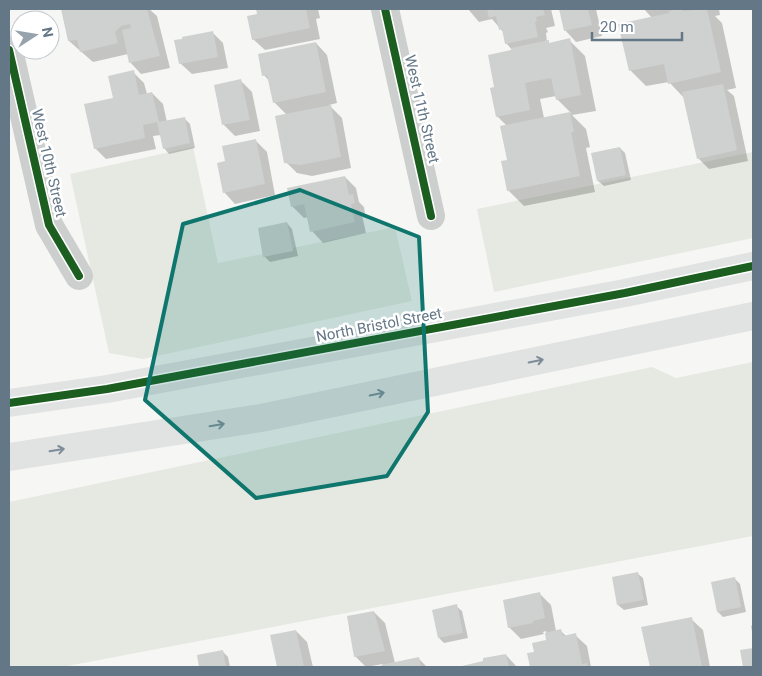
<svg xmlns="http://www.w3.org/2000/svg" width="762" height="676" viewBox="0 0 762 676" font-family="Roboto,sans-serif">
<rect width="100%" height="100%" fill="#f6f6f4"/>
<g fill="#e6e9e2">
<polygon points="193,147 218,263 395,227 412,301 143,359 109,353 70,174"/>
<polygon points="753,152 753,238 494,292 477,209"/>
<polygon points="753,362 753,536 62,667 9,667 9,502 652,367 676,378"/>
</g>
<g fill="#0003" fill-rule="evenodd">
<polygon points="62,9 149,9 157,16 170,68 141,74 130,62 128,54 93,62 69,41"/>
<polygon points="257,9 318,9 320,18 316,19 320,39 265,50 253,39 258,15"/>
<path d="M468,9H551L555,26L546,28L548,32L546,33L547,42L550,44L569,40L585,56L596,111L572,115L586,129L590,147L586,148L595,192L524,206L508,190L507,126L497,116L495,88L513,51L506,43L504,33L492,19L479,22ZM556,96L557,99L571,113L544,118L540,99Z"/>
<polygon points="560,9 596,9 602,36 576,42 565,30"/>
<polygon points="644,9 719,9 720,15 715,16 722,23 736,88 727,90 734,96 748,161 709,169 698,158 685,99 669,82 646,86 630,70 652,18"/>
<polygon points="212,32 223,43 228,68 192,74 180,63"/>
<polygon points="316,43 327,55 337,103 329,105 342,118 351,168 312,176 297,173 286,162 287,115 274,102 270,82 264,75"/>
<polygon points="133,72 144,83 147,94 152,93 163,104 167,122 184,118 190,124 195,148 169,154 164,148 161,135 153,136 156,149 106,159 95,148 114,99"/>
<polygon points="241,81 252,92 260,131 235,136 224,125 215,86"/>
<polygon points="256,141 267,152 275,195 235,204 224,192 227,162"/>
<polygon points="620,148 625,153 631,180 604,186 598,181"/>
<polygon points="345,177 356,188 359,202 364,207 365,214 362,215 366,233 323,243 312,231 308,217 304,218 292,206"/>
<polygon points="287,223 292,229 298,256 270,262 264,256"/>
<polygon points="637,573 643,578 648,605 624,610 618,605"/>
<polygon points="734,578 740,584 746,612 723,617 718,612"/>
<polygon points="540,594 551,605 556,631 561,631 567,637 575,635 587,646 591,667 532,667 529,654 536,652 548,640 546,631 543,632 544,634 521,639 509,627"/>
<polygon points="456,606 462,611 468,638 444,643 439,638"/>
<polygon points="374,612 385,623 395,663 419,659 427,667 383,667 383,664 366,667 355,656 349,628"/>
<polygon points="691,619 703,630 710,667 651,667 643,628"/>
<polygon points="753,625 753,637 751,626"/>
<polygon points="296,631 307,642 313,667 278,667 272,636"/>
<polygon points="222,651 228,657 230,667 201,667 198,656"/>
<polygon points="506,655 517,667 460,667 485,662"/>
</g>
<g fill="#cfd1d0">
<polygon points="61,9 147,9 160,56 129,63 122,30 131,28 130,24 121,26 115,32 118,43 80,52 77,40 68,41"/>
<polygon points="256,9 306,9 310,28 252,40 247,16 257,14"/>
<polygon points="487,9 543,9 545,15 536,17 537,21 535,22 538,37 505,44 502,29 499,30 496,16 489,18"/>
<polygon points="559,9 588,9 592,25 564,31"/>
<polygon points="679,9 682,9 683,11 707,9 721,72 668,84 664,64 629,71 618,24 669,13 669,11"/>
<polygon points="213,31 218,57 179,64 174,40 182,39 182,37"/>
<polygon points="570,38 581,95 556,100 551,78 525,83 530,110 496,117 490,88 494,87 488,55 511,50 511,48 549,40 549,43"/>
<polygon points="316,42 326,92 273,103 267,75 262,76 258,54"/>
<polygon points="134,70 139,95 152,92 159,122 185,117 190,143 163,149 157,122 143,125 145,138 94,149 84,104 113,98 108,76"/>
<polygon points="241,79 250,120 222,125 214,85"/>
<polygon points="723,84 737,150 697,159 682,92"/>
<polygon points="331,105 341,157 300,165 284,163 275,116"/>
<polygon points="570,112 574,132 571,132 580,176 507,191 501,161 507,160 500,126"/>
<polygon points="256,139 265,184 223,193 217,163 225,161 222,146"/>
<polygon points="620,147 626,175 597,181 591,153"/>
<polygon points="345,176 349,195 353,194 355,203 351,204 355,222 310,232 304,204 291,207 287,188"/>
<polygon points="287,222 293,251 263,257 258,228"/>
<polygon points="638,572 644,600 617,605 612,577"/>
<polygon points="735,577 741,607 717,612 711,582"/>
<polygon points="540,592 545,618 533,621 533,623 508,628 503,600"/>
<polygon points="457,604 463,633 438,638 432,610"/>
<polygon points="374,611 385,651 354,657 347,616"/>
<polygon points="692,617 702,667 650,667 641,627"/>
<polygon points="561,629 563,636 576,633 582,664 587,663 588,667 530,667 527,653 534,652 532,643 546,640 545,633"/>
<polygon points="296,630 304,667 277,667 270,635"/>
<polygon points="753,648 753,667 743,667 740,650"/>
<polygon points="223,650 226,667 199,667 197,655"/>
<polygon points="506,654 509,667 458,667 483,661 483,658"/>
<polygon points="419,657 421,667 382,667 381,665"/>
</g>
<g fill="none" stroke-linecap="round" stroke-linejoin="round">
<g stroke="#cdcfcf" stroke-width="28">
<polyline points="385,9 431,216"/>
<polyline points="9,50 49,225 79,276"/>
</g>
<g stroke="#e1e2e2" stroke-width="28">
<polyline points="9,403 107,389 625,293 753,266"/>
<polyline points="9,457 261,418 753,316"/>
</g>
<g stroke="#fff" stroke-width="11">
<g id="cycleway">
<polyline points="385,9 431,216"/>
<polyline points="9,50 49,225 79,276"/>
<polyline points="9,403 107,389 625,293 753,266"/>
</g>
</g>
<use href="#cycleway" stroke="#1b5e20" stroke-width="8"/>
</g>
<defs><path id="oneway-shaft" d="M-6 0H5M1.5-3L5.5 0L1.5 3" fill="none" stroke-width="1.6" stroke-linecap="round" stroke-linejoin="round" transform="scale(1.25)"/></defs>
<g stroke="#7d8c98">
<use href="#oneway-shaft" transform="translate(536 361) rotate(-12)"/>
<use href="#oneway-shaft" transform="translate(377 394) rotate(-12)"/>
<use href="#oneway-shaft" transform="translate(217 425) rotate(-9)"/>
<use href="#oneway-shaft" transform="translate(57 450) rotate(-9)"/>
</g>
<path fill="#0f766e" fill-opacity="0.2" stroke="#0f766e" stroke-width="4" stroke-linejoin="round" d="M300,190L419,237L428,412L387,476L256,498L145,400L183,224Z"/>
<g text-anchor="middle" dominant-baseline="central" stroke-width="5" stroke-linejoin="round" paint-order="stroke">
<g font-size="15" fill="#647786" stroke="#fff">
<text transform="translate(422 109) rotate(77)">West 11th Street</text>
<text transform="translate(49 163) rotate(77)">West 10th Street</text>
<text transform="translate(379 325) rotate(-11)">North Bristol Street</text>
</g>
</g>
<rect width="762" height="676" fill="none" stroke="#647786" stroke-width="20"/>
<g transform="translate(35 35) rotate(78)"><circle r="24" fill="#ffffff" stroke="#c1c9cf"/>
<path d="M0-4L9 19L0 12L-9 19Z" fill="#97a3ac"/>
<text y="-8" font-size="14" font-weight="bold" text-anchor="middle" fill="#647786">N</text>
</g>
<path d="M592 32v8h90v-8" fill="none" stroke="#647786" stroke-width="2.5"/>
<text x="600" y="32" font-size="15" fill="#647786" stroke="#ffffff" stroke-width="4" paint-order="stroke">20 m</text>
</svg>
